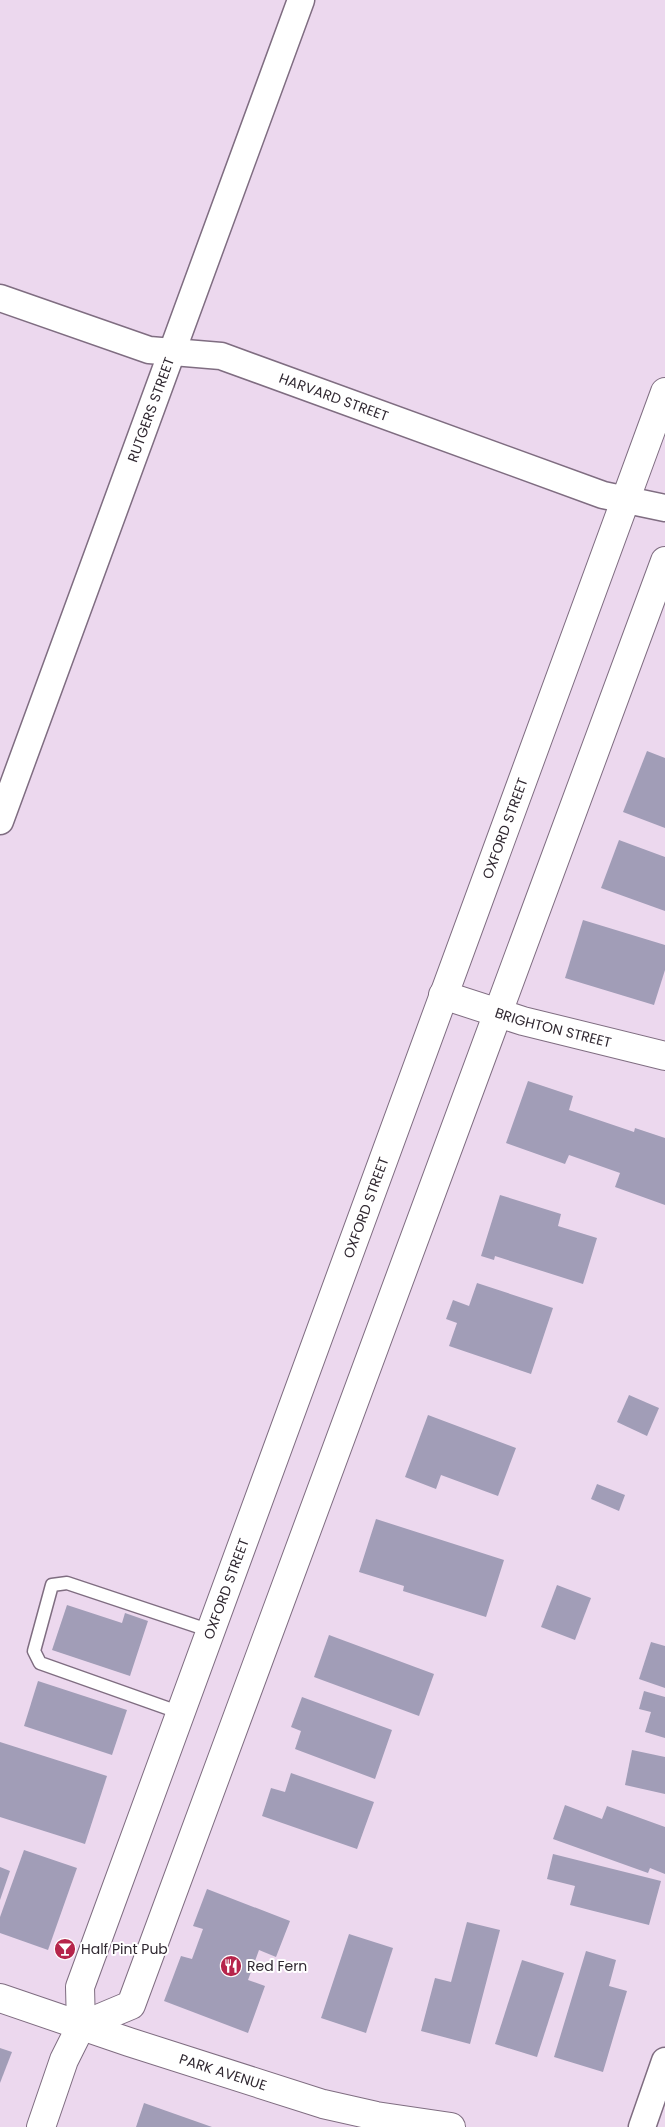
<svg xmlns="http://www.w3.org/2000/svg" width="665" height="2127" viewBox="0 0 665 2127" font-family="Poppins,sans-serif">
<rect width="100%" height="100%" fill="#ecd8ee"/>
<g fill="#a19db7">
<polygon points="647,751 665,758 665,828 623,812"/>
<polygon points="619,840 665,857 665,911 601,888"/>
<polygon points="583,920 665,945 665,970 654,1005 565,978"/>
<polygon points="528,1081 573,1096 569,1110 634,1132 635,1128 665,1138 665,1205 615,1187 620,1173 569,1155 565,1164 506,1143"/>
<polygon points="500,1195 561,1214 558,1226 597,1238 583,1284 495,1256 494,1260 481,1256"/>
<polygon points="477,1283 553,1308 531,1374 449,1346 457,1323 446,1319 453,1300 469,1306"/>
<polygon points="629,1395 659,1408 647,1436 617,1422"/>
<polygon points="428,1415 516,1448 498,1496 441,1475 436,1489 405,1477"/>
<polygon points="597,1484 625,1495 619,1511 591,1499"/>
<polygon points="376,1519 504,1560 486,1617 403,1591 404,1586 359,1572"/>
<polygon points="557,1585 591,1598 575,1640 541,1627"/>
<polygon points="67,1605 122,1623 125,1613 148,1621 130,1676 52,1650"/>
<polygon points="329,1635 434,1674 419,1716 314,1677"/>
<polygon points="651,1642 665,1646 665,1688 639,1679"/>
<polygon points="38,1681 127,1710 112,1755 24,1726"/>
<polygon points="644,1691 665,1697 665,1738 645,1732 651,1712 639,1709"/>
<polygon points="302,1697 392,1730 375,1779 295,1749 301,1731 291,1727"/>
<polygon points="0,1742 107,1776 85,1844 0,1817"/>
<polygon points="632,1750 665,1757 665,1794 625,1785"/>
<polygon points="291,1773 374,1802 357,1849 262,1816 271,1788 285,1792"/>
<polygon points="565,1805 602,1819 607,1806 665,1827 665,1874 650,1868 648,1873 553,1839"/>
<polygon points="24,1850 77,1868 48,1950 0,1933 0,1917"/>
<polygon points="553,1854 661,1881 649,1925 570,1905 575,1886 547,1879"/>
<polygon points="0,1867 10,1871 0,1900"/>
<polygon points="207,1889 290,1921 276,1957 259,1950 248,1980 265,1986 248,2033 164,2001 181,1956 192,1959 203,1929 193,1926"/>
<polygon points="467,1922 500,1930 470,2044 421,2031 435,1978 451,1982"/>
<polygon points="349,1934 393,1948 366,2033 321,2018"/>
<polygon points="586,1951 616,1960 609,1986 627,1991 603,2072 554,2057"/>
<polygon points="522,1960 564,1973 537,2057 495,2044"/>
<polygon points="0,2048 12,2052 0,2083"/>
<polygon points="144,2103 212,2127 136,2127"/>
</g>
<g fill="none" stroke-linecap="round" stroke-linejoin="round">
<g stroke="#7f6d81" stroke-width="15">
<polyline id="service" points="181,1713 40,1663 34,1651 52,1585 67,1583 211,1631"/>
</g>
<g stroke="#7f6d81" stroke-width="29">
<g id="minor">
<path id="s1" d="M0,298L149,350L221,356L603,495L665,508"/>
<path id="s2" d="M0,821L301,0"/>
<polyline points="642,2127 665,2061"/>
</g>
</g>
<g stroke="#7f6d81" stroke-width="30">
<g id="tertiary">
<path id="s3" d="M443,995L523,1021L665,1056"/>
<path id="s4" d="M0,1998L129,2042L323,2104L376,2116L451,2127"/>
<polyline points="81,2026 131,2005 665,561"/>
<path id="s5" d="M41,2127L64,2060L81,2026L80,1987L665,392"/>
</g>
</g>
<use href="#service" stroke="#fff" stroke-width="12"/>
<use href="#minor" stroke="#fff" stroke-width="26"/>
<use href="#tertiary" stroke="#fff" stroke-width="28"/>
</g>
<defs>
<g id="bar-disc" transform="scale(1.125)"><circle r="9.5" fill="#b6254b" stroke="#fff"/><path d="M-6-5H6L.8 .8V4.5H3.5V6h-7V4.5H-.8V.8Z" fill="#fff"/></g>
<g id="restaurant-disc" transform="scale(1.125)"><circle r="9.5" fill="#b6254b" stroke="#fff"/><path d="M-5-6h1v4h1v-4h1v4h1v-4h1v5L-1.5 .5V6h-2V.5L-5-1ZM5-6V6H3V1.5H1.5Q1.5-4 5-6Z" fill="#fff"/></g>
</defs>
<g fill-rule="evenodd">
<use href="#bar-disc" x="65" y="1949"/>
<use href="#restaurant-disc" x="231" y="1966"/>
</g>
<g text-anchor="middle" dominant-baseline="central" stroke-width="4" stroke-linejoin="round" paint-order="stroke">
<g font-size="14" fill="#302831" stroke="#fff">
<text stroke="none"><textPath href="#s1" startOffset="350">HARVARD STREET</textPath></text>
<text stroke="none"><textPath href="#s2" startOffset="438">RUTGERS STREET</textPath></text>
<text stroke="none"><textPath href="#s5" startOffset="1382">OXFORD STREET</textPath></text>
<text stroke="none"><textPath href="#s3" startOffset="115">BRIGHTON STREET</textPath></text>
<text stroke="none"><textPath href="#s5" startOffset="978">OXFORD STREET</textPath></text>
<text stroke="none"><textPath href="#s5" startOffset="572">OXFORD STREET</textPath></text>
<text stroke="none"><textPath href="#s4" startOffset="235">PARK AVENUE</textPath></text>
</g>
<g font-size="14" fill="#302831" stroke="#fff" text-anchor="start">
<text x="81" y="1949">Half Pint Pub</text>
<text x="247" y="1966">Red Fern</text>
</g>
</g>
</svg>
